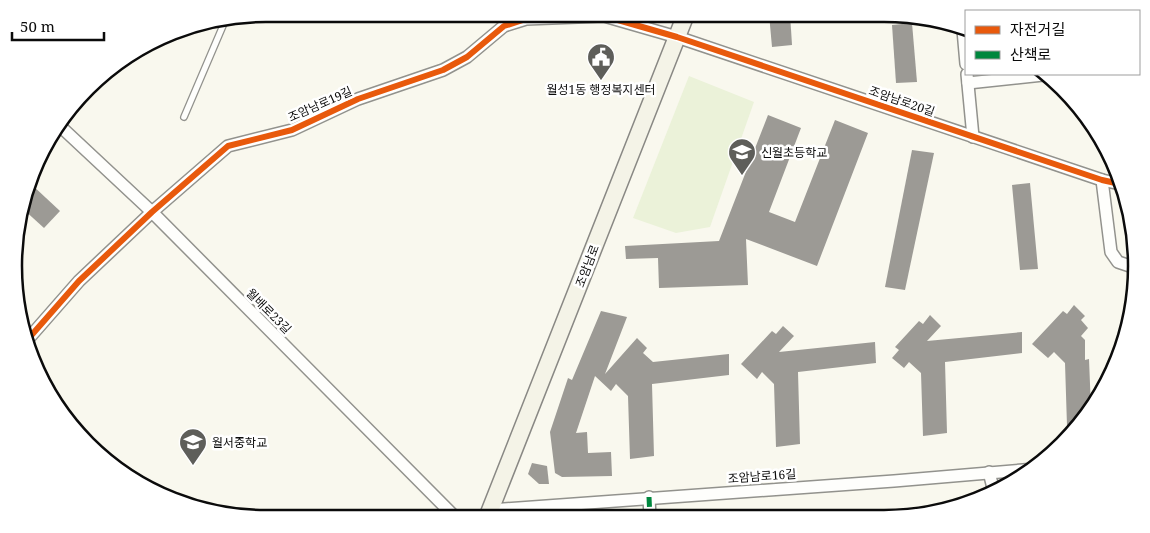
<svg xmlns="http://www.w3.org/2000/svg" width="1150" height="533" viewBox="0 0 1150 533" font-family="'Noto Serif','Noto Sans KR',serif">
<rect width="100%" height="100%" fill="#f9f8ee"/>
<polygon fill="#ebf2d9" points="689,76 754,102 710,227 676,233 633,218"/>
<g fill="#9c9a95">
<polygon points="769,14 790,14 792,45 772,47"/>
<polygon points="912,23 917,82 896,83 892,25"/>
<polygon points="768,115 801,128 769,212 795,222 835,120 868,133 817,266 746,239 748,285 659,288 658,258 626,259 625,246 719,241"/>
<polygon points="912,150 934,153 905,290 885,287"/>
<polygon points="1030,183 1038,269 1020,270 1012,185"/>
<polygon points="31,184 60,211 44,228 22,208"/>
<polygon points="1074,305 1085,316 1081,320 1088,328 1081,336 1085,340 1085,360 1089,359 1091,409 1080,425 1067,426 1065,363 1054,352 1048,358 1032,344 1063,311 1067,314"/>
<polygon points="601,311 627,317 605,374 637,338 647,348 643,353 653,362 729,354 729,375 652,384 654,456 630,459 628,396 616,384 611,391 595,376 576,433 587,432 588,453 611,452 612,476 562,477 555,473 550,432 568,378 572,380"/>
<polygon points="930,315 941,326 927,341 1022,332 1022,353 945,362 947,433 923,436 921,373 909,362 904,368 892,358 899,350 895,347 919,321 923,324"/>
<polygon points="783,326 794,336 779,352 875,342 876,363 798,372 800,444 776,447 774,384 762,372 757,379 741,364 772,331 776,334"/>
<polygon points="532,463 547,466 549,484 539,484 528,474"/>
</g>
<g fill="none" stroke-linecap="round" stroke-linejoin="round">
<g stroke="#92928d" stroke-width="8">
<polyline id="lane" points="184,117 225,21"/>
</g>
<g stroke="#92928d" stroke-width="14">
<g id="street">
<polyline points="963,30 966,64"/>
<polyline points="967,74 973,137"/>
<polyline points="968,83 1043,75"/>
<polyline points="60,126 152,212 457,519"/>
<polyline points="1102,180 1111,252 1118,262 1136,268"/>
<polyline points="29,338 79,281 152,212 228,146 292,130 358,99 443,70 467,57 504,26 526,19 604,16 677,37 1102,180 1120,184"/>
<polyline points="989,472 994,492"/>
<polyline points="649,497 650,518"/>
<polyline points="491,510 894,481 1035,469"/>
</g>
</g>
<g stroke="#898884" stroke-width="19">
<polyline id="secondary" points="487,518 686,14"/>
</g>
<use href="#lane" stroke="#fefefc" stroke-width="5.5"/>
<use href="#street" stroke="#fefefc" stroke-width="11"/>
<use href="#secondary" stroke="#f4f3e7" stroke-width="16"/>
<polyline stroke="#00873e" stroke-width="5" stroke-dasharray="10 5" stroke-linecap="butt" points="649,497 650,518"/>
<g stroke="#fff" stroke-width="9">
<polyline id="cycleway" points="29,338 79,281 152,212 228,146 292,130 358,99 443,70 467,57 504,26 526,19 604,16 677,37 1102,180 1120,184"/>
</g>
<use href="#cycleway" stroke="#e8590c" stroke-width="6"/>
</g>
<defs>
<g id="civic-pin" transform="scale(1.4375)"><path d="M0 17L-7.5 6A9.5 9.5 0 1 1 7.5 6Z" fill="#5e5e5a" stroke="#fff"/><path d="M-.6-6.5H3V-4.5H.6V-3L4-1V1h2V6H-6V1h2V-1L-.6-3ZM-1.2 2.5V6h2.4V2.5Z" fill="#fff"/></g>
<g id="school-pin" transform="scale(1.4375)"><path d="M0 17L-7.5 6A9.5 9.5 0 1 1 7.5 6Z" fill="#5e5e5a" stroke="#fff"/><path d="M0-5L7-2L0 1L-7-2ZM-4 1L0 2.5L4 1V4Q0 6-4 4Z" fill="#fff"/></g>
</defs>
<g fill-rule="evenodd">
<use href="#civic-pin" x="601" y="57"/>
<use href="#school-pin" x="742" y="152"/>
<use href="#school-pin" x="193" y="442"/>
</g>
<g text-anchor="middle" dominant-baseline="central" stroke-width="5" stroke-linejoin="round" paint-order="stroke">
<g font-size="12" fill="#0b0b0b" stroke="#fff" text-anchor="start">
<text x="601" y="89" text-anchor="middle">월성1동 행정복지센터</text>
<text x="761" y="152">신월초등학교</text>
<text x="212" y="442">월서중학교</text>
</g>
<g font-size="12" fill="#0b0b0b" stroke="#fff">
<text transform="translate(902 101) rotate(19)">조암남로20길</text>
<text transform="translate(320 104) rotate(-24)">조암남로19길</text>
<text transform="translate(587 266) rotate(-69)">조암남로</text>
<text transform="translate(269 311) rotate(45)">월배로23길</text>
<text transform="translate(762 476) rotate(-4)">조암남로16길</text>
</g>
</g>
<path d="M0 0H1150V533H0ZM266 22H884A244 244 0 0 1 1128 266V266A244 244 0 0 1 884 510H266A244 244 0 0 1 22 266V266A244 244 0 0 1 266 22Z" fill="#fff" fill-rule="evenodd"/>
<path fill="none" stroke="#0b0b0b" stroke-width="2.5" d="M266 22H884A244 244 0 0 1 1128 266V266A244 244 0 0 1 884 510H266A244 244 0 0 1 22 266V266A244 244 0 0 1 266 22Z"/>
<rect x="965" y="10" width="175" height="65" fill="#ffffff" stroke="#9d9d9d"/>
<rect x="975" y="26" width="25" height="8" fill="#e8590c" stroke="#9d9d9d"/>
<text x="1010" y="35" font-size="15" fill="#0b0b0b">자전거길</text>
<rect x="975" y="51" width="25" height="8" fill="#00873e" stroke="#9d9d9d"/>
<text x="1010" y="60" font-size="15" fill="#0b0b0b">산책로</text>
<path d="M12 32v8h92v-8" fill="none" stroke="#0b0b0b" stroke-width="2.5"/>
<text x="20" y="32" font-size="15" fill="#0b0b0b" stroke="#ffffff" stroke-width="4" paint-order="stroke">50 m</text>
</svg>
